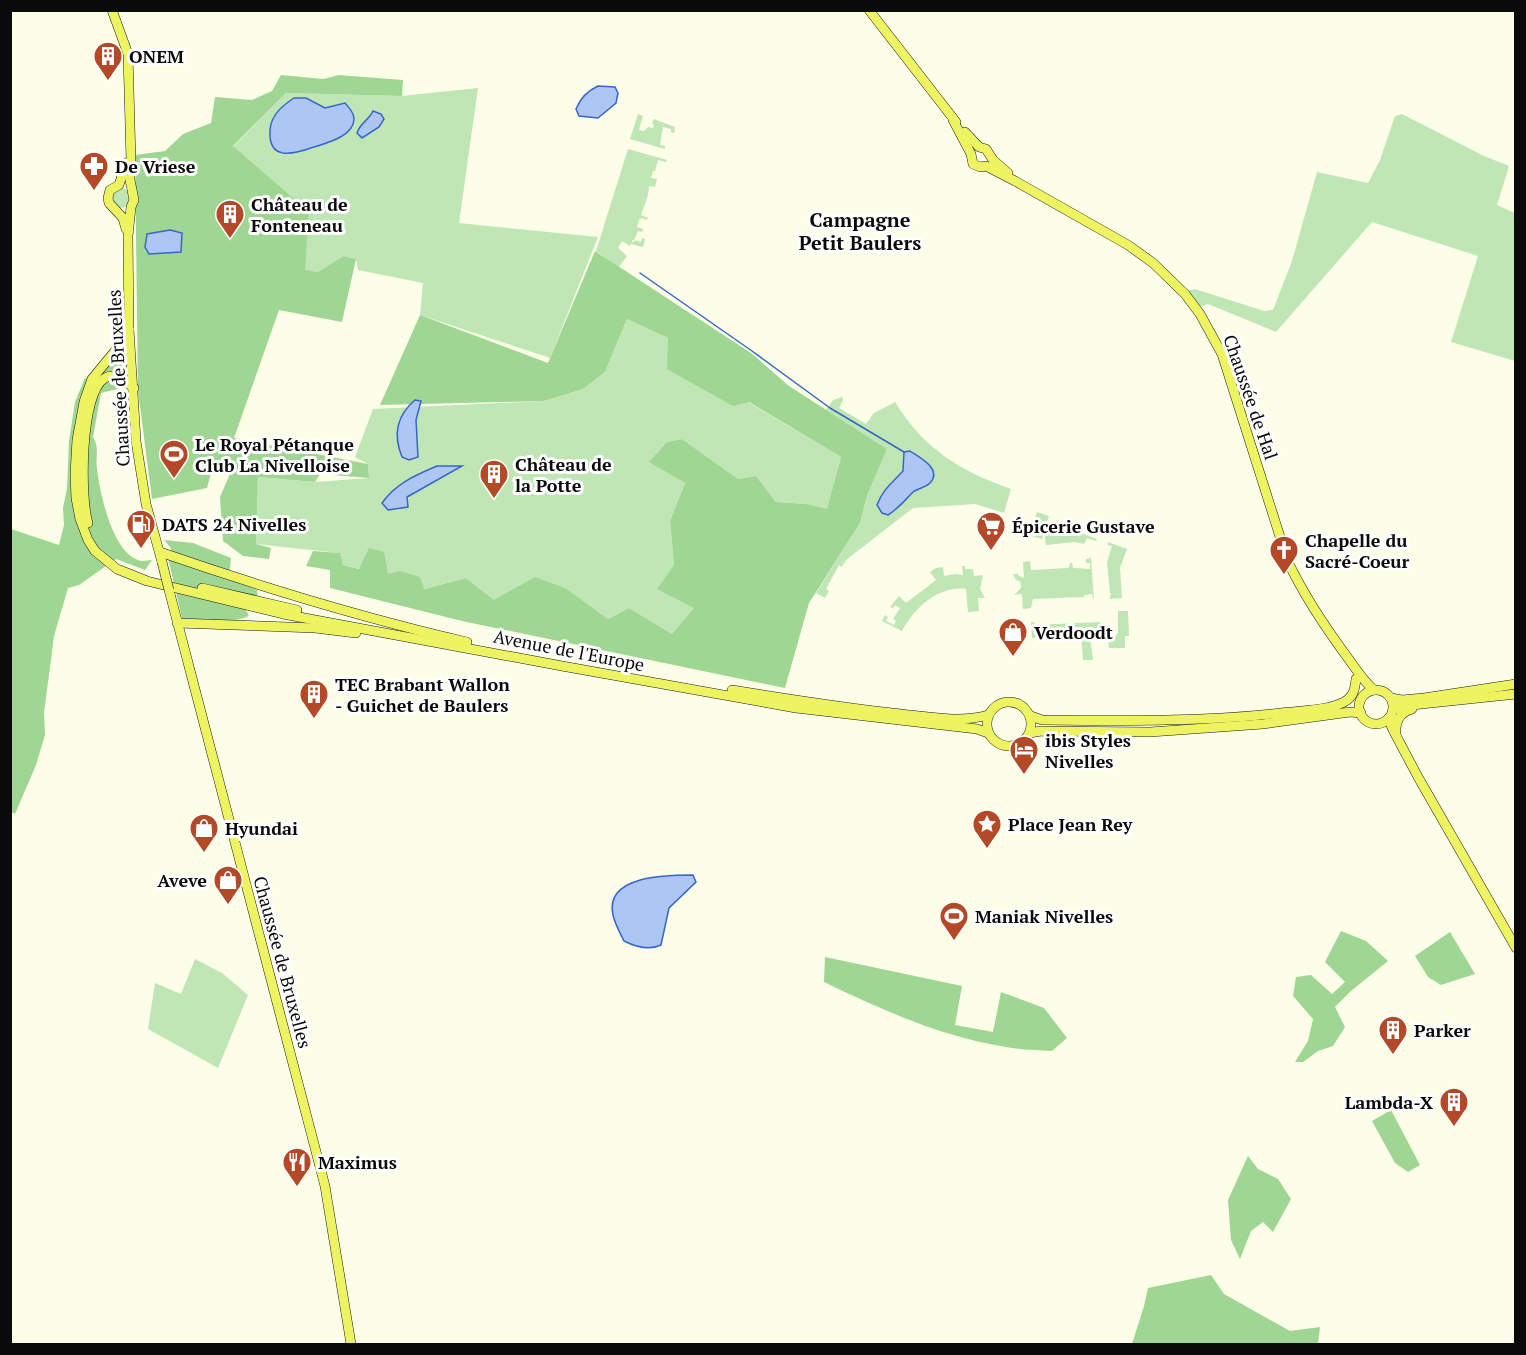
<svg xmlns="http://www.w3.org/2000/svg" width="1526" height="1355" viewBox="0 0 1526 1355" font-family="'PT Serif',serif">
<rect width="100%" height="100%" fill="#fcfee8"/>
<g fill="#bfe6b4">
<polygon points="478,88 459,223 598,237 550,358 420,315 423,283 358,270 356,259 343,256 318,272 304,271 233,147 286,93 402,96"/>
<polygon points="638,114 643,116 639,130 644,131 648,127 653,128 654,125 652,124 654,119 675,127 674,133 671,132 671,129 663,127 660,145 665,146 665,149 630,139"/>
<polygon points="1402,114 1484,156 1509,166 1497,205 1515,213 1515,361 1451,342 1478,256 1372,222 1276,332 1208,304 1199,307 1187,291 1195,289 1264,311 1273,310 1292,261 1317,172 1368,183 1380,160 1395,116"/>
<polygon points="628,149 667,160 666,162 658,160 655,171 653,171 651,178 657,179 655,187 649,186 648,195 641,215 648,218 647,220 642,218 639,220 637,227 643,229 642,232 638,231 634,240 632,240 632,242 634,242 635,240 641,242 642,238 645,239 643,247 631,244 630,246 622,241 618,248 627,256 619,267 596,251"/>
<circle cx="121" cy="198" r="10"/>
<polygon points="627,319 668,338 748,402 841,457 827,510 806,504 776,502 756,476 738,479 682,439 667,442 650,462 685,483 670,521 674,565 695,608 672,634 629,608 608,619 567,589 494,600 466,578 423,589 387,575 343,565 339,553 256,544 258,477 315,482 369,478 368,464 355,457 373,409 544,401 583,389 605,372"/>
<path d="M842,397L843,400L839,408L866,424L874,413L895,402C924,449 960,471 1011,489L1004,513L975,504L913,508L846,560L842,567L839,565L826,589L829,591L825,598L816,593L860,523L867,496L887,449L826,410L833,400Z"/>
<polygon points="1037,512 1049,516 1042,539 1029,535"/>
<polygon points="1050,522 1097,539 1096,541 1087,538 1084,544 1075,542 1046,545 1045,537"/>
<polygon points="1108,542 1127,549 1120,568 1122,598 1110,599 1111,593 1110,593 1107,562 1112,546 1108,545"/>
<polygon points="1091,558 1094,601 1092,594 1084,595 1084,597 1033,599 1031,608 1023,609 1022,595 1020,594 1014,595 1021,588 1020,581 1016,580 1013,574 1018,574 1019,576 1024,578 1023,562 1030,561 1031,570 1069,568 1070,563 1072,563 1073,568 1090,569 1090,563 1086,563 1086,559"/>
<path d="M962,566H965V569H973L974,576L983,575L980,589L985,598H978L979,611L968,612L966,589C939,585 914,608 902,631L882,621L885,615L888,617L886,621L894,625L896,621L893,619L900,608L895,605L893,608L890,607L899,596L906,603L936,580L930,572L936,568L943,567L944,576L955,574L963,575Z"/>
<polygon points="1118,611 1128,611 1129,636 1125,636 1125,648 1109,648 1108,637 1117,635 1118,632"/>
<polygon points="1031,622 1034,622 1035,625 1100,622 1100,634 1099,636 1090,637 1093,660 1083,660 1081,635 1032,638"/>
<polygon points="195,959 222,973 248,995 218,1068 148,1029 155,983 181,994"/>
</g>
<g fill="#9fd693">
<polygon points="281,75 323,79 339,75 403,80 402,96 286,93 233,146 309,212 305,270 318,272 343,256 356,259 342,322 279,310 234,438 368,464 369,478 320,474 315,482 258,477 256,544 271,548 269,559 243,556 223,541 220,497 230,474 211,473 207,488 152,499 138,391 135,155 165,151 183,134 211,123 215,97 252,100 272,91"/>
<polygon points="595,251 751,353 789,386 887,449 867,496 860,523 809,603 785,688 462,621 330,588 330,570 306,566 313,551 340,553 343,565 359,569 369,548 384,552 388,574 400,571 420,577 424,589 466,578 494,600 535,577 567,589 608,619 629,608 672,634 694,608 657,589 674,565 670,521 685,483 649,462 667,442 682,439 738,479 756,476 776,502 806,504 827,509 841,457 749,402 733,406 667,369 668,338 627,319 605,372 583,389 544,401 380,405 420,315 548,363"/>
<polygon points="126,343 129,379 116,373 98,376"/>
<path d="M85,378L114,380L124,384L118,389L101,393L93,437C100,448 95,457 97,469C100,493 112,551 138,560C142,562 148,560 152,560L145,570L116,559L79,585L68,588L54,636L44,713L45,735L36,765L15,814L11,812V529L59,545L64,525L63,508L67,488L69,441L75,402Z"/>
<path d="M164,540L193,543L231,558L229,578L257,590L258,596L246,610L249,616C229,625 203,620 182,618L168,558L171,548Z"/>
<polygon points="1341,931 1366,941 1388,961 1351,991 1335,1007 1345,1027 1333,1046 1318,1051 1303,1062 1295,1062 1308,1041 1313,1019 1293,996 1296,977 1311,975 1332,994 1345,982 1325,962"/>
<polygon points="1450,932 1475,974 1441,985 1428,977 1415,956"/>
<path d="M825,957L962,986L955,1025L993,1032L1001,992L1044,1008L1067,1038L1052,1051C1037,1050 1021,1050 1006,1047C942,1037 882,1010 824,982Z"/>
<polygon points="1391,1110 1420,1165 1408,1172 1395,1163 1372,1121"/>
<polygon points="1248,1156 1258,1169 1278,1179 1291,1199 1273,1232 1263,1222 1251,1231 1240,1259 1231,1240 1228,1200"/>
<polygon points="1211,1275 1224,1294 1290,1331 1320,1327 1318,1344 1132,1344 1144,1306 1148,1288"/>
</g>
<g fill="#aec6f4" stroke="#3866c8" stroke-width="1.5">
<path d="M598,86L615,87L618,93L616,103L598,118L579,116L576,109C580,99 587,91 598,86Z"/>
<path d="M294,98H306L325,108L345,103C349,108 354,112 354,119C354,136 327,143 314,147C294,154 268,162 270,130C271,115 282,106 294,98Z"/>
<path d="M373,111L381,114L384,119L379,127L362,138L357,133C360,123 369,120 373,111Z"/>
<polygon points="170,230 182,233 181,252 149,254 145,247 147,234"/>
<path d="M415,400L421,401L416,420L418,457L409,460L402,457C393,435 396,416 415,400Z"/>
<path d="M910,451C919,457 943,469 930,483C925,488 918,488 913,492C905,500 898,509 888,515L882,513L877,505C883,489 892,483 903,471L904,452Z"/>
<path d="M437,466H462L407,497L408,507L388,510L382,503C396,483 416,475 437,466Z"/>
<path d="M693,875L696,882L669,908L661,945C649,951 636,947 624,941C620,933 615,924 613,915C604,875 668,875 693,875Z"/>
</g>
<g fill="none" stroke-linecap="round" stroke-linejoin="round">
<polyline stroke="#3866c8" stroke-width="1.5" points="640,273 752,351 830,408 904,452"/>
<g stroke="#1b1b1b" stroke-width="10">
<g id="major">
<polyline points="112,10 128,54 131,161 129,175 134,200 131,207 128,236 129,329 136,441 146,504 162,562"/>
<polyline points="869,10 956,122"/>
<path d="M953,120L971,154L973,164L980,167L986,166L1015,181L1128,245L1153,263L1185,294L1200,314L1222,354L1288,562C1304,595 1323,624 1345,654C1354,666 1362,680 1374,690"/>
<polyline points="965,132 979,147 986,149 993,160 1008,173"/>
<polyline points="126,163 119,185 110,190 108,198 109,203 123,218 126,229"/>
<polyline points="129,329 124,340 92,379 84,402 77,440 75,474 76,498 80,519 88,540 95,551 117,569 147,581 283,614 562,666 796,708 977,729 988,733"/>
<path d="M88,523C80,498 80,391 105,378C116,372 125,381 134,388"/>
<path d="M160,552C261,587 363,618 467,642"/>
<polyline points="202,588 297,610"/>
<polyline points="169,590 325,1186 351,1344"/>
<polyline points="177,623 315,628 356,633"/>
<path d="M732,690C788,699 845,708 901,714C929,717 961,723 988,715"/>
<circle cx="1376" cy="707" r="17"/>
<polyline points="1391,698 1402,700 1424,698 1516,684"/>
<circle cx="1009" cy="724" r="22"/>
<polyline points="1393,710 1403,706 1421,704 1516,694"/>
<path d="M1031,716L1042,720C1125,721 1207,722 1290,712C1307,710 1329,710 1344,702C1354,697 1355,688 1356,679"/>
<polyline points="1389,718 1392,728 1418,777 1516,948"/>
<polyline points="1030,733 1041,731 1150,732 1263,724 1350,712 1361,713"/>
<path d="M1396,735C1395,722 1399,713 1412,709"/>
</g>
</g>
<use href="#major" stroke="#eef461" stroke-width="9"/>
<g stroke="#1b1b1b" stroke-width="10" stroke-linecap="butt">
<polyline id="major-bridge" points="162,562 169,590"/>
</g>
<use href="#major-bridge" stroke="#eef461" stroke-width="9"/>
</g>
<defs>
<g id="building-pin" transform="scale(1.5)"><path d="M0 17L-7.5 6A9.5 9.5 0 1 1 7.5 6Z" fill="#b44928" stroke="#fff"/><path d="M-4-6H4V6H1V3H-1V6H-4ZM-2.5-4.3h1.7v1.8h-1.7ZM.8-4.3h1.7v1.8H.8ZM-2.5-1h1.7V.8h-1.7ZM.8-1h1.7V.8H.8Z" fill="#fff"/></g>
<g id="pharmacy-pin" transform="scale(1.5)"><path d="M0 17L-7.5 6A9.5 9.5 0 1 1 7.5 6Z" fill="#b44928" stroke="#fff"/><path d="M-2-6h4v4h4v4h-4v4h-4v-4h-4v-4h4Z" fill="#fff"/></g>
<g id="stadium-pin" transform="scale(1.5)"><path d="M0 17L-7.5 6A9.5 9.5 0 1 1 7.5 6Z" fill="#b44928" stroke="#fff"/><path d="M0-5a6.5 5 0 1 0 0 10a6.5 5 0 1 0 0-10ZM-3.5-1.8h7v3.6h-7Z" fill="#fff"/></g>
<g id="fuel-pin" transform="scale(1.5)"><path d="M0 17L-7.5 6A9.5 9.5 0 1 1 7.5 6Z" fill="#b44928" stroke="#fff"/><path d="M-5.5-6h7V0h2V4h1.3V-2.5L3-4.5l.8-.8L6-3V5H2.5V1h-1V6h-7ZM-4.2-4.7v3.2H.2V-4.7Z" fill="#fff"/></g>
<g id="supermarket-pin" transform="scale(1.5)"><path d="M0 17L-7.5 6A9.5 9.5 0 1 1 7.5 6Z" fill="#b44928" stroke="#fff"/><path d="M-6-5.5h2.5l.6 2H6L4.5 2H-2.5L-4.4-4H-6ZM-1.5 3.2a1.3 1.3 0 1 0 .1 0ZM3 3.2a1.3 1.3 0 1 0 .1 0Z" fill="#fff"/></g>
<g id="church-pin" transform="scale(1.5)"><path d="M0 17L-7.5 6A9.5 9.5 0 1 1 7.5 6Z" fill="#b44928" stroke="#fff"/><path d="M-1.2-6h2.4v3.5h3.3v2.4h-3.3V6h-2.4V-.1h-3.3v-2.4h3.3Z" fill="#fff"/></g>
<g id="shop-pin" transform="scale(1.5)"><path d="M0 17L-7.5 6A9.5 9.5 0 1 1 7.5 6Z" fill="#b44928" stroke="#fff"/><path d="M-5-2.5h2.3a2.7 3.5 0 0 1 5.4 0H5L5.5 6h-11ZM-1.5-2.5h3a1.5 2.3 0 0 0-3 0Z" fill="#fff"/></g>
<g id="hotel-pin" transform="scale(1.5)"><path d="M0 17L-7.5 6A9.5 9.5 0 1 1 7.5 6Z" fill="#b44928" stroke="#fff"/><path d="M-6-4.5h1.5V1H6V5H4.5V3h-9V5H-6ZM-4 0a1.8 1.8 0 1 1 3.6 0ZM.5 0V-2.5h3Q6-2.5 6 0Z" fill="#fff"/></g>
<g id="sight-pin" transform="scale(1.5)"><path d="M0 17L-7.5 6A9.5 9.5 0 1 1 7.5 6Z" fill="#b44928" stroke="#fff"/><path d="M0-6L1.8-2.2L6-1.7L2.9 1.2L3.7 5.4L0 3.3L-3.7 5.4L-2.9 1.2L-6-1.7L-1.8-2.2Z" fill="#fff"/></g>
<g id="restaurant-pin" transform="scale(1.5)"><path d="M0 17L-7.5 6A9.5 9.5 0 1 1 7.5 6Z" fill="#b44928" stroke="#fff"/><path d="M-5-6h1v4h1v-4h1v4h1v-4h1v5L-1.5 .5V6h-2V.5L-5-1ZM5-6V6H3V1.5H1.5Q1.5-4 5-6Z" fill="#fff"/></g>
</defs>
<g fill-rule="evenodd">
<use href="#building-pin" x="108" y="56"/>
<use href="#pharmacy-pin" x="94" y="166"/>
<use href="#building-pin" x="230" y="214"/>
<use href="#stadium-pin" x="174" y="454"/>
<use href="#building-pin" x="494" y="474"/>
<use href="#fuel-pin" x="141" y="524"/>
<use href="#supermarket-pin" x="991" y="526"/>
<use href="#church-pin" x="1284" y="550"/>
<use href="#shop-pin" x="1013" y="632"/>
<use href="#building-pin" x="314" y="694"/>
<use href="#hotel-pin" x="1024" y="750"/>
<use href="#sight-pin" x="987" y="824"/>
<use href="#shop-pin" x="204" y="828"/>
<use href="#shop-pin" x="228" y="880"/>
<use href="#stadium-pin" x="954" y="916"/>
<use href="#building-pin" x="1393" y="1030"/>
<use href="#building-pin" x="1454" y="1102"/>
<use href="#restaurant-pin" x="297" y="1162"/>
</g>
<g text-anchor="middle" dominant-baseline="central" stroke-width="6" stroke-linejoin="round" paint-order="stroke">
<g font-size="18" font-weight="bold" fill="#0a0a0a" stroke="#fff" text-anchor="start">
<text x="129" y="56">ONEM</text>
<text x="115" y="166">De Vriese</text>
<text x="251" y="204">Château de<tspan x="251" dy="21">Fonteneau</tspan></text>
<text x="195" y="444">Le Royal Pétanque<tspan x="195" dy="21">Club La Nivelloise</tspan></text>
<text x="515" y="464">Château de<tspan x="515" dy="21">la Potte</tspan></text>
<text x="162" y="524">DATS 24 Nivelles</text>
<text x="1012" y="526">Épicerie Gustave</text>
<text x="1305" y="540">Chapelle du<tspan x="1305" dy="21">Sacré-Coeur</tspan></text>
<text x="1034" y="632">Verdoodt</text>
<text x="335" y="684">TEC Brabant Wallon<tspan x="335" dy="21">- Guichet de Baulers</tspan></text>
<text x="1045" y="740">ibis Styles<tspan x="1045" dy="21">Nivelles</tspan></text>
<text x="1008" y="824">Place Jean Rey</text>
<text x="225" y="828">Hyundai</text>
<text x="207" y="880" text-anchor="end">Aveve</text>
<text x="975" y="916">Maniak Nivelles</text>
<text x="1414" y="1030">Parker</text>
<text x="1433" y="1102" text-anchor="end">Lambda-X</text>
<text x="318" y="1162">Maximus</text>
</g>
<g font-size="18" fill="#0a0a0a" stroke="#fff">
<text transform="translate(118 378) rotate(-93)">Chaussée de Bruxelles</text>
<text transform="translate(1251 397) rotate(71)">Chaussée de Hal</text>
<text transform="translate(569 650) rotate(11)">Avenue de l'Europe</text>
<text transform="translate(283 962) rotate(75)">Chaussée de Bruxelles</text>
</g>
<g font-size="20" font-weight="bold" fill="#0a0a0a" stroke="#fff">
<text x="860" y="219">Campagne<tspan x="860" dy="23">Petit Baulers</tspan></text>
</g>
</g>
<rect width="1526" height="1355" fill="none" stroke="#0a0a0a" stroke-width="24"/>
</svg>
